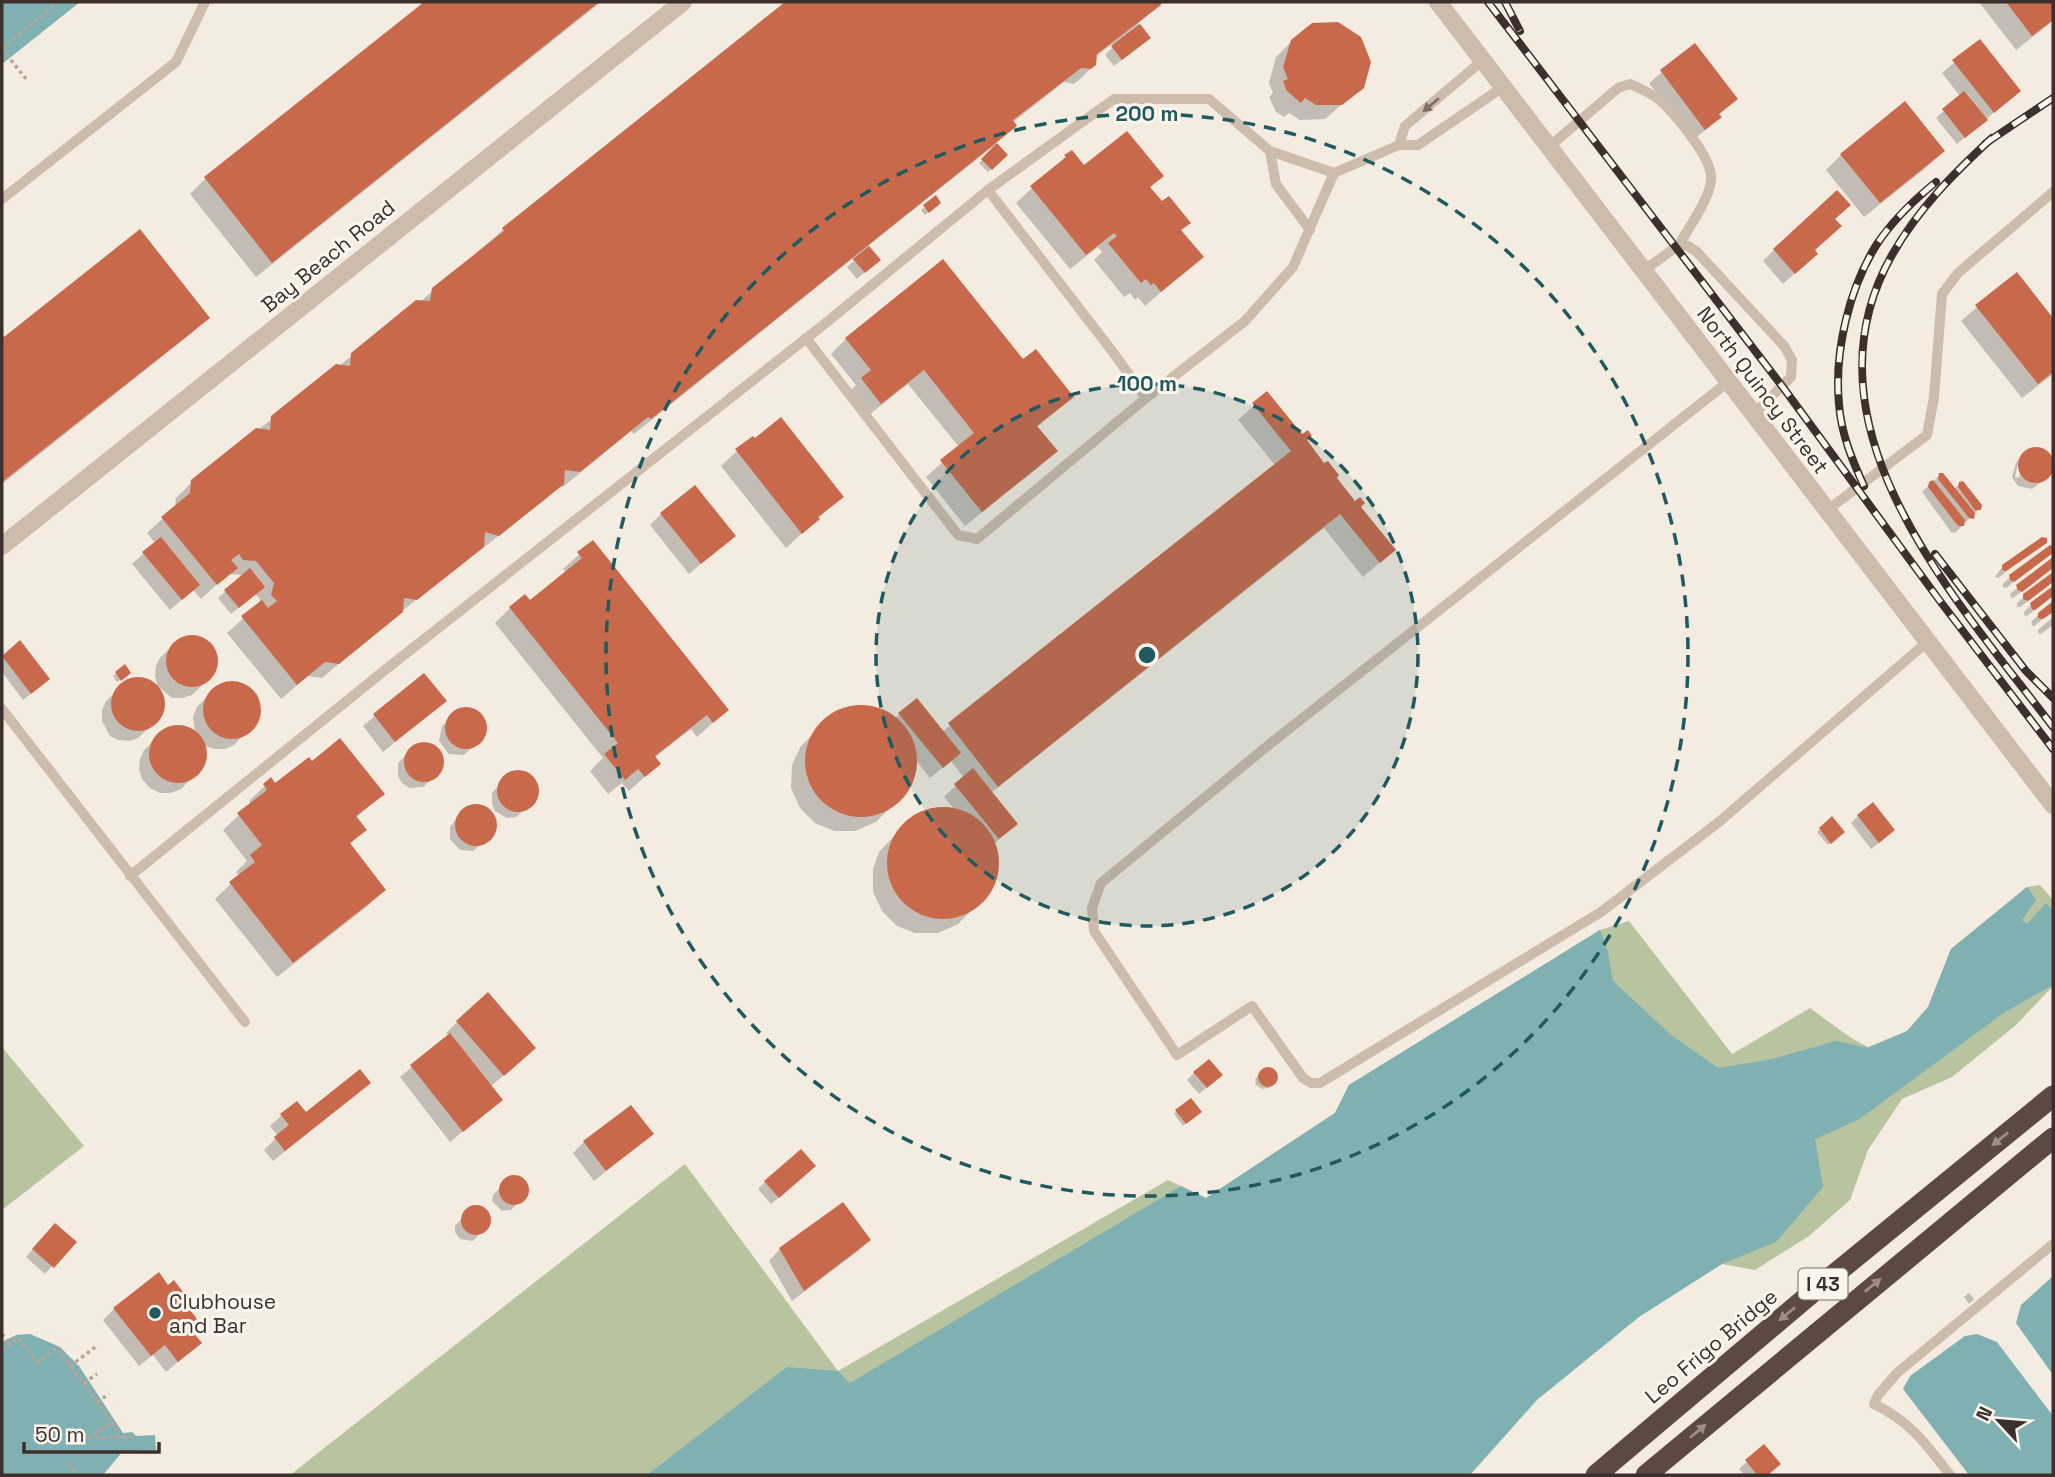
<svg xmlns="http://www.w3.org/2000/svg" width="2055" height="1477" viewBox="0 0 2055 1477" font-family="'Space Grotesk',sans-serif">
<rect width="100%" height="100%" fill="#f4ebe1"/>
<g fill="#b8c4a0">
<polygon points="2040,885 2052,899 2053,908 2053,986 2016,1025 1952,1077 1902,1099 1868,1150 1850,1200 1809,1236 1755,1270 1722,1264 1229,1475 290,1475 685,1164 838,1371 1168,1180 1206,1198 1335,1113 1349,1085 1600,930 1629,921 1732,1054 1810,1008 1851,1038 1868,1047 1907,1031 1928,1007 1951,949 2027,887"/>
<polygon points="2,1047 84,1146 2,1210"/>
</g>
<g fill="#7fb0b2">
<polygon points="2,2 80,2 2,64"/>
<polygon points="2027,887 2036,900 2022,920 2027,924 2046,903 2053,911 2053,985 2005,1012 1858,1120 1815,1139 1823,1187 1776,1242 1722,1264 1639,1317 1537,1400 1470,1475 647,1475 787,1367 838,1371 850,1383 1181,1186 1206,1198 1335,1113 1349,1085 1600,930 1608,952 1613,981 1670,1034 1718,1068 1768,1060 1836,1041 1868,1048 1907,1031 1928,1007 1951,949"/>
<polygon points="2053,1276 2053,1375 2016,1323 2021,1305"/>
<polygon points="12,1328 73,1348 119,1416 136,1436 155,1435 156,1450 123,1451 103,1475 2,1475 2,1335"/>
<polygon points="1977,1334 1997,1342 2053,1416 2053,1475 1969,1475 1903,1389 1910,1376 1965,1336"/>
</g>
<polygon fill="#f4ebe1" points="13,1324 32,1325 46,1330 76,1347 93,1368 134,1432 123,1433 79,1366 60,1347 30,1334 16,1335 2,1342 2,1331"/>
<g fill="#0003">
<polygon points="427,2 601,2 256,277 190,194 205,179"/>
<polygon points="788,2 1160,2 1138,24 1148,37 1141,45 1114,66 1105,55 1114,46 1112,44 1095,57 1095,64 1079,80 1074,84 1064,82 1013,122 1015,125 995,144 1006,155 988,172 979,163 993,150 991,148 868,246 879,260 857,279 847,267 854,261 852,259 634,434 631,431 563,487 559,486 546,499 398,614 322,678 308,676 281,699 227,633 258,605 260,599 255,594 231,614 218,598 241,578 241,575 228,574 201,599 193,590 170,610 132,564 155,543 147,533 175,507 176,498 192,482 420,302 504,229"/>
<polygon points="1979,2 2053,2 2053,21 2016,50"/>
<polygon points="1292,41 1362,87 1325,119 1300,120 1289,113 1284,117 1276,112 1269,97 1273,93 1269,83 1276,57"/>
<polygon points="1979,41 2019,91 1957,144 1936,118 1960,96 1942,73"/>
<polygon points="1695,45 1736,99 1718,115 1720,117 1708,128 1693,140 1649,83"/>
<polygon points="1943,151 1928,166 1864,217 1826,170 1841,155"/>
<polygon points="1071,152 1084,168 1161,176 1149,188 1161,204 1188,223 1180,231 1201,257 1145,306 1138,297 1135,300 1130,293 1124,297 1094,260 1102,252 1098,247 1070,269 1016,203"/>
<polygon points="1837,192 1834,220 1804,265 1783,284 1763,261 1796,228"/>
<polygon points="935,198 936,206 925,215 921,210"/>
<polygon points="2016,274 2053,320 2053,374 2022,398 1961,321"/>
<polygon points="207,317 192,333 2,484 2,337 4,339"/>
<polygon points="846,339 1023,362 1072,396 1037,427 1055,451 1040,466 965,526 926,477 959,447 908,384 865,418 846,395 856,385 831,354"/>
<polygon points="1267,394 1394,550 1363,577 1324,528 991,793 1016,823 993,845 996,854 996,876 988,894 958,924 938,933 915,933 897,926 882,911 873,892 873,869 879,852 908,821 929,811 955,810 944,797 964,778 951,761 930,778 915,759 915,771 907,791 876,822 855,831 834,831 815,823 800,808 791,788 792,765 801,746 831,716 850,708 872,708 894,719 917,700 942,732 1275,465 1238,420"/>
<polygon points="2033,449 2047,452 2053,465 2049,476 2032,489 2018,486 2012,477 2016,463 2019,459 2015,477 2019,478 2023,456"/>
<polygon points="737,451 841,497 786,548 721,466"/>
<polygon points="1940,475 1954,490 1959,484 1979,509 1955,533 1951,532 1922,492"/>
<polygon points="661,514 733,536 689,574 650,525"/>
<polygon points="593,542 727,710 697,737 691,729 654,758 659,764 629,791 622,783 608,794 590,771 603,758 495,623 510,608 530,603 566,573 563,569"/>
<polygon points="2045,542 1998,578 1995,577 2003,566"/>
<polygon points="2045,557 2006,588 2003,587 2003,584 2010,577"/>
<polygon points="2053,561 2053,567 2013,598 2011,597 2010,594 2018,587"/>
<polygon points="2053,574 2053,582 2020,607 2017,607 2017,603 2025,596"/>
<polygon points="2053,588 2053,596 2027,616 2024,615 2024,612 2032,604"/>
<polygon points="2053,603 2053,611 2034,626 2032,625 2031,622 2039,614"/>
<polygon points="2053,617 2053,625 2041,634 2038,633 2038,630"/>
<polygon points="189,637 206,641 213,649 216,658 212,676 192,695 182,698 172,698 159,687 163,700 163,710 159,718 138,738 130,741 118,740 110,736 102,721 102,710 106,701 126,683 135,679 144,680 152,683 159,691 155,676 156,666 160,658 178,640"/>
<polygon points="20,643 48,679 23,700 2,672 2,657"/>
<polygon points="125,667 126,676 117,682 113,676"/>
<polygon points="424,675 444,701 383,752 363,726"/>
<polygon points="235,683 246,687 254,694 258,703 258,716 254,725 234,745 225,749 214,749 205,746 205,759 201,769 181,789 170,793 160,793 150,788 142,779 139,770 140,759 144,750 163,732 174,727 183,727 195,732 193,717 197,707 216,688 225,684"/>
<polygon points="461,710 475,712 484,724 482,738 464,755 449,754 439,741 442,726"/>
<polygon points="430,744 441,755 442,767 439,773 423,787 410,788 402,783 398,776 398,763 416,745"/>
<polygon points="514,772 530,776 537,787 535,801 516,817 507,818 495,811 492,804 492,793 506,777"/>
<polygon points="271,780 275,786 382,794 356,818 365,829 349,845 384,890 369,905 277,977 215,899 239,876 236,872 247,861 223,830 251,804 249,801"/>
<polygon points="478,806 485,808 494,820 492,834 473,851 460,850 450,839 450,827 462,811 470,807"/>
<polygon points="1858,816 1886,837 1871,849 1851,823"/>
<polygon points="1832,819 1840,835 1828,845 1817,832"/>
<polygon points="457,1022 523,1059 490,1087 500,1100 450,1142 400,1077 449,1036 446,1033"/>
<polygon points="1269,1068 1276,1072 1276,1078 1269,1088 1262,1089 1256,1085 1255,1079 1263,1069"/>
<polygon points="1194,1073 1213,1082 1199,1094 1187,1080"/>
<polygon points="357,1094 273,1161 264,1150 278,1136 270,1126 282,1115 306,1115"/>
<polygon points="1177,1111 1196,1115 1183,1126 1174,1114"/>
<polygon points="651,1134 594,1181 573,1153 584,1142"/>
<polygon points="807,1173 771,1204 758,1189 765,1182"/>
<polygon points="510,1177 522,1179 526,1185 527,1193 511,1210 502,1211 492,1201 493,1195"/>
<polygon points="471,1208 479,1208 489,1215 488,1225 473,1241 460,1239 455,1232 455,1226"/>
<polygon points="48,1232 74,1242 45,1274 26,1257"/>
<polygon points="869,1240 858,1251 792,1301 769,1261 780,1249"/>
<polygon points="1969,1293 1974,1299 1969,1304 1964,1297"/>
<polygon points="183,1303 187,1327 200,1343 166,1372 153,1355 139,1366 103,1320 114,1309"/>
<polygon points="1764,1446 1779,1464 1767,1475 1744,1475 1739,1469"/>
</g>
<g fill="#c8694b">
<polygon points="424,2 599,2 272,263 204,177"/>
<polygon points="785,2 1161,2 1161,5 1097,54 1096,65 1091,69 1081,68 1013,120 1017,126 651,419 648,417 580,472 565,470 564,484 499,536 485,532 484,547 417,600 404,598 403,612 339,664 325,662 297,685 241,616 262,600 268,608 277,601 271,595 274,583 256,561 243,560 239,554 231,560 238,568 217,585 161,517 190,493 191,480 256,428 270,430 271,416 336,364 350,366 351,353 416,300 430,301 432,288 504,231 502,228"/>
<polygon points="2006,2 2053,2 2053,20 2032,36"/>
<polygon points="1338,22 1361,37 1371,62 1364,88 1342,105 1316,105 1305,98 1301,103 1287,91 1283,81 1288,79 1283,67 1291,40 1312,23"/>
<polygon points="1140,24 1151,38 1122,60 1111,46"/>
<polygon points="1980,39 2021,91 1994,113 1952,60"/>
<polygon points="1695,43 1738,99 1719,114 1722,117 1705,130 1660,70"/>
<polygon points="1964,91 1988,120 1965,138 1942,109"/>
<polygon points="1905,101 1945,151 1880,203 1840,154"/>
<polygon points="1127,131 1164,176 1150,187 1162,201 1169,196 1191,223 1181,230 1204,257 1161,292 1154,283 1151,285 1146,279 1141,283 1108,243 1117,236 1114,233 1086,255 1030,186 1066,157 1064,155 1072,150 1084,165"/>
<polygon points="997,143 1008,155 992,170 981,159"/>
<polygon points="1837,190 1851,205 1835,219 1842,226 1815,250 1818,254 1795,274 1773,249"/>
<polygon points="936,195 941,203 929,213 923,205"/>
<polygon points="140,229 210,318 2,482 2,334 4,337"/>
<polygon points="869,246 881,260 865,273 853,259"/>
<polygon points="943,259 1023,359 1036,349 1074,397 1037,426 1058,451 982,512 940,460 974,433 924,370 881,404 861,378 871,370 845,338"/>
<polygon points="2017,272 2053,318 2053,372 2038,384 1975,305"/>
<polygon points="1267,391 1302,434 1308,430 1312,436 1307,440 1324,463 1328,461 1339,475 1337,478 1355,501 1360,497 1365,503 1361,507 1396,550 1380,563 1340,514 998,787 948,723 1291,451 1252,403"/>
<polygon points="781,417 844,497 818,517 820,519 802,534 735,449 753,436 755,438"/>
<circle cx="2036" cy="465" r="18"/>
<polygon points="1939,473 1943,473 1975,513 1974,519 1969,518 1938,479"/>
<polygon points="1933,480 1965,520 1964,526 1958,526 1928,487 1929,482"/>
<polygon points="1963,481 1982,505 1981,510 1975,510 1958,487 1959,482"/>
<polygon points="695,485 736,536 701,564 660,513"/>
<polygon points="161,537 200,585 182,600 142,552"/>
<polygon points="2042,537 2047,538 2047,543 2006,571 2002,570 2002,565"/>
<polygon points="593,540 729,710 713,723 707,715 655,756 661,764 645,777 638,769 625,780 604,754 618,743 509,607 525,594 530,600 582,558 577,552"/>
<polygon points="2050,545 2053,546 2053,553 2014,582 2010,580 2009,575"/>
<polygon points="2053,557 2053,568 2022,592 2018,590 2016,585"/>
<polygon points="250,568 265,587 239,608 224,590"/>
<polygon points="2053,572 2053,582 2028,601 2023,599 2023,594"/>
<polygon points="2053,586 2053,596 2035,610 2032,609 2030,603"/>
<polygon points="2053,601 2053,612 2043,619 2038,618 2038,613"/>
<circle cx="192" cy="661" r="26"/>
<polygon points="20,640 50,679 31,694 2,656"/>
<polygon points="125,664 131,673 121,681 115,672"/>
<polygon points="424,673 447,701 395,742 373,714"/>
<circle cx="138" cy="704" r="27"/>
<circle cx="232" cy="710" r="29"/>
<polygon points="917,698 961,753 943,768 898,713"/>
<circle cx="861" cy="761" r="56"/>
<circle cx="466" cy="728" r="21"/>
<circle cx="178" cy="754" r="29"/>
<polygon points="340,738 385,794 356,816 367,830 350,843 386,890 293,963 229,882 255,862 250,855 262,845 237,813 267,790 263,784 271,777 275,783 309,757 312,761"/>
<circle cx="424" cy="762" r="20"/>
<polygon points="973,768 1018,824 999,839 954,784"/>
<circle cx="518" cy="791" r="21"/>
<polygon points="1873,802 1895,830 1879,843 1857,815"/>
<circle cx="476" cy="825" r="21"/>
<circle cx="943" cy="863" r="56"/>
<polygon points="1832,816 1845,832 1831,844 1819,828"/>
<polygon points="488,992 536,1048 504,1076 456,1021"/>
<polygon points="450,1033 503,1100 463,1132 410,1065"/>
<polygon points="1209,1059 1223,1075 1207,1088 1193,1072"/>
<circle cx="1268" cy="1077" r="10"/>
<polygon points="360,1069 371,1083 285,1151 274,1137 289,1125 280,1114 297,1101 306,1112"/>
<polygon points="1191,1098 1202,1112 1186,1124 1175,1110"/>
<polygon points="631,1105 654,1134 606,1171 583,1141"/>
<polygon points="801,1149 816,1166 779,1198 764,1181"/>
<circle cx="514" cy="1190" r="15"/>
<polygon points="843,1202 871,1240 804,1291 779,1248"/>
<circle cx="476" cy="1220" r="15"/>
<polygon points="55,1223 77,1242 54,1268 32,1249"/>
<polygon points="159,1272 168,1285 174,1280 189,1300 185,1303 197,1319 188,1326 202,1343 178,1362 165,1345 151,1356 113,1308"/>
<polygon points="1764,1444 1781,1464 1768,1475 1757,1475 1745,1460"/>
</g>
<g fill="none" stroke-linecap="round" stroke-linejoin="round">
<g stroke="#b9a596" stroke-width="3.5" stroke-dasharray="3.5 3.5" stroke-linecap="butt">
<polyline points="2,48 59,2"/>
<polyline points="2,49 27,80"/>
<polyline points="2,1334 10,1345"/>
<polyline points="2,1350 18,1338 34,1358"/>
<polyline points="36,1363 57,1348 118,1430"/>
<polyline points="70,1366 98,1345"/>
<polyline points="84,1383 97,1374"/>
<polyline points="97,1402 109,1394"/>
<polyline points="94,1434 112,1422"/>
<polyline points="88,1438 136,1436"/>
<polyline points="68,1463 77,1475"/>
</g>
<g stroke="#cdbbac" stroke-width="10">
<polyline points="1483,60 1405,126 1399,145 1418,145 1503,87"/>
<path d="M1549,147L1618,88L1630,84C1641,89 1654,94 1663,103C1677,117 1710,156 1711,176C1713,195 1688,228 1679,245"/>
<polyline points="1270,151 1276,184 1310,230"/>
<polyline points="2,199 176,62 205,2"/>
<polyline points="1643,271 1679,245 1688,246 1697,252 1784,346 1792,360 1791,377 1753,415"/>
<polyline points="806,338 958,535 977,539 1146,398 1112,351 988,190"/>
<polyline points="1728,382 1271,743 1101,883 1092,908 1094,931 1177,1055 1252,1006 1303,1078 1311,1083 1320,1083 1601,912 1719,822 1927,642"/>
<polyline points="1146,398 1245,321 1293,267 1334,173"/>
<polyline points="1826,511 1927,435 1934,397 1942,294 1958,273 2053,192"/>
<polyline points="2,709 245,1022"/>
<polyline points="130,876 385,670 827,322 988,190 1114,99 1209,99 1270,151 1334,173 1399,145"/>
<path d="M1950,1475C1926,1444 1911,1422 1874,1404L1878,1395L1897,1373L2053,1244"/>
</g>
<polyline stroke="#cdbbac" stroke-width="18" points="2,546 683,2"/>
<polyline stroke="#cdbbac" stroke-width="18" points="1438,2 2053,805"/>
<g stroke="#5c4a42" stroke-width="21">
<polyline points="1596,1475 1814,1291 2053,1096"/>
<polyline points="1646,1475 2053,1138"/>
</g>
<g stroke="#3b302b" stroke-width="8">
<g id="rail">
<polyline points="1488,2 1782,386 1940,601 2053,749"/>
<polyline points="1505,2 1520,31"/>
<path d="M1992,138C1954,173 1918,209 1892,255C1795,426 1956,599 2053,727"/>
<polyline points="1986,143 2053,98"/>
<path d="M1864,486C1852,460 1841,433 1839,404C1834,352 1849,288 1877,244C1893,220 1914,200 1936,182"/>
<polyline points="1935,554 2026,671 2053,698"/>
</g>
</g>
<use href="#rail" stroke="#fbf5ee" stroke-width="5" stroke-dasharray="16" stroke-linecap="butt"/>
</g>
<defs><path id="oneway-solid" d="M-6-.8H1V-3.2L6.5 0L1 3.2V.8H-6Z" transform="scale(1.75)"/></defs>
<use fill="#7d6f65" href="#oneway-solid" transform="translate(1431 105) rotate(140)"/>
<g fill="#9c8e87">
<use href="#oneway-solid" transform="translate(2000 1139) rotate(141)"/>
<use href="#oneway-solid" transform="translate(1873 1285) rotate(-39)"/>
<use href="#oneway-solid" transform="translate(1787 1314) rotate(140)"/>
<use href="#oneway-solid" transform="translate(1698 1431) rotate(-40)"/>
</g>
<circle cx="1147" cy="655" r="271" fill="#1f5a5e" fill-opacity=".12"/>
<g fill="none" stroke="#1f5a5e" stroke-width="3.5" stroke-dasharray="12 9">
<circle cx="1147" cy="655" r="271"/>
<circle cx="1147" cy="655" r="541"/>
</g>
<circle fill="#1f5a5e" stroke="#fbf5ee" stroke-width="2.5" cx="155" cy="1313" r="7"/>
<g text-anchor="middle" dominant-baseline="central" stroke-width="6" stroke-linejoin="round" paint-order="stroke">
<rect fill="#fbf5ee" stroke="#756b66" stroke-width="2" x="1798.5" y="1268.5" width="49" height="31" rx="5"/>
<g font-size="19" font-weight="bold" fill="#3b302b">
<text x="1823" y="1284">I 43</text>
</g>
<g font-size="21" fill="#3b302b" stroke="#fbf5ee">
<text transform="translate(328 256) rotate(-39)">Bay Beach Road</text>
<text transform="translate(1763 390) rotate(53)">North Quincy Street</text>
<text transform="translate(1711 1346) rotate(-40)">Leo Frigo Bridge</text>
</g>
<g font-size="21" fill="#3b302b" stroke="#fbf5ee" text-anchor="start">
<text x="169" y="1301">Clubhouse<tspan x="169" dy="24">and Bar</tspan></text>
</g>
</g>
<circle cx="1147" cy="655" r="10" fill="#1f5a5e" stroke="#fbf5ee" stroke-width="3.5"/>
<g font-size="21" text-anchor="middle" font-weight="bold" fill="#1f5a5e" stroke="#fbf5ee" stroke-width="6" stroke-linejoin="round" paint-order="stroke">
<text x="1147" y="121">200 m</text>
<text x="1147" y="391">100 m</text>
</g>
<rect width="2055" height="1477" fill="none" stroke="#3b302b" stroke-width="7"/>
<g transform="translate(1999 1421) rotate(296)" stroke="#fbf5ee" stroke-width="5" paint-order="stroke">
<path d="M0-5L12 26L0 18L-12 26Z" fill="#3b302b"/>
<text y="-10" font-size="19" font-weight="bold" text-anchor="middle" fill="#3b302b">N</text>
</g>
<path d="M24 1442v10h135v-10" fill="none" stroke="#3b302b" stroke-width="3.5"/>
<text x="35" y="1442" font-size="21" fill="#3b302b" stroke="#fbf5ee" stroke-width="5" paint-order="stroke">50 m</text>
</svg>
